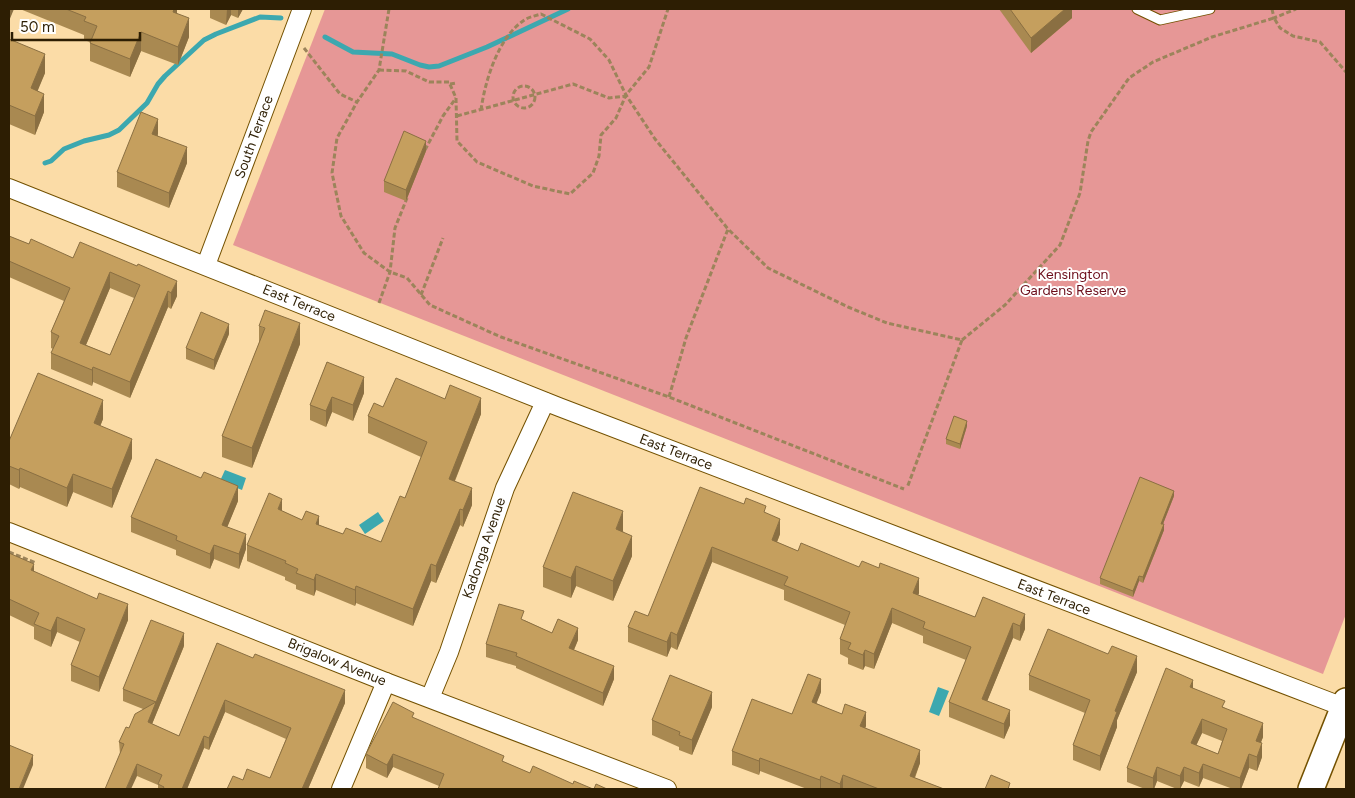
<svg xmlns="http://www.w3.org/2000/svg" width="1355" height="798" viewBox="0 0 1355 798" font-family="Figtree,sans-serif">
<rect width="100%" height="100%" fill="#fbdca7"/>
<polygon fill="#e69796" points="325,9 1346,9 1346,614 1323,674 233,245"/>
<g fill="#3ca8af">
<polygon points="225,470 246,478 242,490 220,481"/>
<polygon points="378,512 384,521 365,534 359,525"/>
<polygon points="938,687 949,691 939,716 929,712"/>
</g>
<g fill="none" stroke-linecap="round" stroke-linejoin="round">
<g stroke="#3ca8af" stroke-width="5">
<polyline points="325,37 353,52 392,54 420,65 429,67 439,66 487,47 568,9"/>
<polyline points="45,163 51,161 64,149 84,141 109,135 119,130 147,103 158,84 165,76 204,40 216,34 260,17 281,18"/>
</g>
<g stroke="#735100" stroke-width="11">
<polyline id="service" points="1137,9 1160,20 1210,9"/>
</g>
<g stroke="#735100" stroke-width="20">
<g id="minor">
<polyline points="9,188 559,407 1346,708"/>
<polyline points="206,265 302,9"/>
<polyline points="9,532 386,682 667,789"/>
<polyline points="430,698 449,652 505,488 545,402"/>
<polyline points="341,789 386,682"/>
</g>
</g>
<g stroke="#735100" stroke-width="28">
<polyline id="secondary" points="1311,789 1346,701"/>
</g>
<g stroke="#9c845b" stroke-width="3" stroke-dasharray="5 2.5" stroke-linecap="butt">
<polyline points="389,9 379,70 357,102 337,138 332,173 341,216 364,253 390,272 407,278 430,305 501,337 669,397 904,489"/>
<polyline points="1272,9 1274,18 1296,9"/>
<polyline points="304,48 340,94 357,102"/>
<polyline points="379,70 406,71 429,82 449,82 456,98 457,141 477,162 533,186 570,194 593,173 599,156 601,135 616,118 626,95 649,67 668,9"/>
<polyline points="450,84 456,83"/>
<circle cx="524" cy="97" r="11"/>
<path d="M481,110C485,81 498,38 523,21C528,17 535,16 541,14L590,39L609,60L626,95L655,139L728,229"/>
<polyline points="457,116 573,84 609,98 626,96"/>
<polyline points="425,150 443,116 456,98"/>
<polyline points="421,295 443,238"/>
<polyline points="379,303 390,272 395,228 407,198"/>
<polyline points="962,340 1005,305 1060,245 1080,193 1088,141 1091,132 1129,78 1153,62 1212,37 1274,18 1280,28 1293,36 1320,42 1346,72"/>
<polyline points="669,397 686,338 728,229 768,268 848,307 887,323 962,340 907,488"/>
<polyline points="9,552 36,563"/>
</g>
<use href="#service" stroke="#fff" stroke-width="9"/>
<use href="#minor" stroke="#fff" stroke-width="18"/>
<use href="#secondary" stroke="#fff" stroke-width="25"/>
</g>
<g fill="#a98951" fill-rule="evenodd">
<polygon points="20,9 177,9 177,13 189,37 178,65 141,51 130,77 90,61 90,42 84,40 84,35"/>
<polygon points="210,9 243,9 238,18 231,15 226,25 210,18"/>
<polygon points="999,9 1072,9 1072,18 1031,53"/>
<polygon points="9,39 45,73 37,91 44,112 35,135 9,124"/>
<polygon points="158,134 158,136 187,163 169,208 117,187 117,172"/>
<polygon points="426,151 406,201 384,192 384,181"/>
<path d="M9,236L29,244L73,258L137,266L177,296L171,309L168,307L130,398L93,382L92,386L51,369V353L53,349L51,348V332L64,301L9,277ZM110,288L134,298L110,355L86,345Z"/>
<polygon points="259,326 300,344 252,468 222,457 222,436 259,343"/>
<polygon points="229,334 214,370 186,359 186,348"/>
<polygon points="327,362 364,393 353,421 332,412 326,427 310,420 310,405"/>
<polygon points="383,407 481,414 455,481 472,505 463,527 460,525 436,583 431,581 413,626 356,603 355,606 316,590 314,596 296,589 296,585 285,580 285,577 247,561 247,545 282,511 302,520 319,525 343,534 381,542 405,498 421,457 368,433 368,416"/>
<polygon points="103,419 100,426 132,458 112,508 73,492 67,507 20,487 19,489 9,484 9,441"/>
<polygon points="967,426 960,449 946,444 946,439"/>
<polygon points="1174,496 1163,524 1164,530 1143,583 1139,581 1133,597 1100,584 1100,578"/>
<polygon points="238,501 227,527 246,549 239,569 214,559 210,569 176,555 176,550 131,532 131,517"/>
<polygon points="744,504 766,513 780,534 777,542 798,551 919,593 918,595 975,617 983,597 1025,629 1020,641 1013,638 987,701 1010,725 1004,739 949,717 949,702 966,660 923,643 923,636 892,623 874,669 865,666 863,670 848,664 848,658 840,654 840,639 845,625 784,600 784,590 712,562 677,650 671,647 667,657 628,642 628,627 648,616"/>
<polygon points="623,531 632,556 613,601 576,586 571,598 543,587 543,567"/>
<polygon points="9,553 34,572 128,620 99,692 71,681 71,665 80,642 57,632 51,647 34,639 34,627 9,615"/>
<polygon points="524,620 552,633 578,640 574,650 614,679 603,706 516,668 516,666 486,657 486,644"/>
<polygon points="217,643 345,703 308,789 243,780 270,778 286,739 225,712 209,750 204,748 187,789 158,789 158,785 137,776 120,754 119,742 143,709 123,701 123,689 184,646 152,724 179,736"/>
<polygon points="1137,672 1117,720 1117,727 1100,771 1073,760 1073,745 1085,713 1029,690 1029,675"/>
<path d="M1193,688L1225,708L1263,737L1261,742L1262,757L1257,771L1249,768L1241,789H1233L1203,778L1199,787L1184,781L1180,789H1177L1157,781L1154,789H1145L1127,782V768ZM1202,733L1222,741L1218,754L1196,745Z"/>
<polygon points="821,692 816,703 866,726 865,728 920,763 915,778 944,789 807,789 760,771 759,775 732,765 732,751 792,714"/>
<polygon points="712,707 692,755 679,750 679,747 652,735 652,720"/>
<polygon points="414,718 504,762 530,773 593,789 439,786 393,767 387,778 366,768 366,754"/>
</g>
<g fill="#8a6f42">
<polygon points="9,9 14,9 9,21"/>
<polygon points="174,9 177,9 177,19 173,12"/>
<polygon points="227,9 231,9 231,15 226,25"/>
<polygon points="238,9 243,9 238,18"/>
<polygon points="1065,9 1072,9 1072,18 1031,53 1031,38"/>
<polygon points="189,18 189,37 178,65 178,47"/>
<polygon points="141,32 141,51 130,77 130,59"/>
<polygon points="45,54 45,73 31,107 31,88"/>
<polygon points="44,94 44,112 35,135 35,116"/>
<polygon points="158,119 158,134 152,149 152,134"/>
<polygon points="426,141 426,151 406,201 406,190"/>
<polygon points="187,147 187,163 169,208 169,193"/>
<polygon points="110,272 110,288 80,359 80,343"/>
<polygon points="177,281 177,296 171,309 171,293"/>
<polygon points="168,291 168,307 130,398 130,382"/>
<polygon points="300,323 300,344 252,468 252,448"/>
<polygon points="229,324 229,334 214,370 214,360"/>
<polygon points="93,367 93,382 92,386 92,370"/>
<polygon points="364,377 364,393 353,421 353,405"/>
<polygon points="332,397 332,412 326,427 326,411"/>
<polygon points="481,398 481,414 449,495 449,479"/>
<polygon points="103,400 103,419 94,442 94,423"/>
<polygon points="967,421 967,426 960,449 960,444"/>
<polygon points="132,439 132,458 112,508 112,489"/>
<polygon points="20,468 20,487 19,489 19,470"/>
<polygon points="73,474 73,492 67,507 67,488"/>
<polygon points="238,486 238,501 222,540 222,525"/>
<polygon points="472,488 472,505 463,527 463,510"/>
<polygon points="1174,491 1174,496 1161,529 1161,524"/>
<polygon points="282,499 282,516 278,509"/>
<polygon points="460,509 460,525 436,583 436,566"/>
<polygon points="623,511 623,531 616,549 616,529"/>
<polygon points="319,516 319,533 316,524"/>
<polygon points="780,519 780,534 772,555 772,540"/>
<polygon points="1164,524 1164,530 1143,583 1143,577"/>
<polygon points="246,534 246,549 239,569 239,554"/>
<polygon points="632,536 632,556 613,601 613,581"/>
<polygon points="214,545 214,559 210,569 210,554"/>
<polygon points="712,547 712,562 677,650 677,635"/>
<polygon points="34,564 34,579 31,570"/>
<polygon points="431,564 431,581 413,626 413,609"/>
<polygon points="576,566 576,586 571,598 571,578"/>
<polygon points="316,574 316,590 314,596 314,580"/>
<polygon points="1139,576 1139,581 1133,597 1133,591"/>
<polygon points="919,578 919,593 913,608 913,593"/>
<polygon points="356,586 356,603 355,606 355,590"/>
<polygon points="128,604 128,620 99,692 99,677"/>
<polygon points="892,608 892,623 874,669 874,654"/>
<polygon points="1025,614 1025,629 1020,641 1020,626"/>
<polygon points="57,617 57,632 51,647 51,631"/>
<polygon points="1013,623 1013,638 982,714 982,699"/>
<polygon points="578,628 578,640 569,661 569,648"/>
<polygon points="671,632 671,647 667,657 667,642"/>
<polygon points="184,633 184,646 148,734 148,722"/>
<polygon points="865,650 865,666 863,670 863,655"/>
<polygon points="1137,656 1137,672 1117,720 1117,727 1100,771 1100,756 1115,711"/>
<polygon points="614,666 614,679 603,706 603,693"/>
<polygon points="821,679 821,692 812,715 812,702"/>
<polygon points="1193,680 1193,693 1190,687"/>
<polygon points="345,690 345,703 308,789 302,789"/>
<polygon points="712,692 712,707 692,755 692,740"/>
<polygon points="225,700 225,712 209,750 209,738"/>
<polygon points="1010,710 1010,725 1004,739 1004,724"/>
<polygon points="866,712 866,726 860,740 860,726"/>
<polygon points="1202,719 1202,733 1191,757 1191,743"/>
<polygon points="1263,723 1263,737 1256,755 1256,741"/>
<polygon points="204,736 204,748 187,789 182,789"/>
<polygon points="1262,743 1262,757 1257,771 1257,757"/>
<polygon points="920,750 920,763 910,789 910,776"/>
<polygon points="393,754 393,767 387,778 387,765"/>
<polygon points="1249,754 1249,768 1241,789 1240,789 1240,778"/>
<polygon points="33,755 33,765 23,789 19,789"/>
<polygon points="760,758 760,771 759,775 759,761"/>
<polygon points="137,764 137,776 131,789 126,789"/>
<polygon points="1203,764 1203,778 1199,787 1199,773"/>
<polygon points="1157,767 1157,781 1154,789 1153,789 1153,778"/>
<polygon points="1184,767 1184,781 1180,789 1180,776"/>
<polygon points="843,775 843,789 840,789 840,784"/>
<polygon points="821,776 821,789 820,789 820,780"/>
</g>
<g fill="#c59f5e" stroke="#8a6f42" fill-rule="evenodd">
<polygon points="66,9 174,9 173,12 189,18 178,47 141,32 130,59 90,43 97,26 84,21 86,17"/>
<polygon points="1010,9 1065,9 1031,38"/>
<polygon points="9,39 45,54 31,88 44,94 35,116 9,105"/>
<polygon points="141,112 158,119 152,134 187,147 169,193 117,172"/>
<polygon points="404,131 426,141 406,190 384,181"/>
<path d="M9,236L29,244L31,239L73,258L80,242L137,266L138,264L177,281L171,293L168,291L130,382L93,367L92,370L51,353L59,336L51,332L70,288L9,261ZM110,272L140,285L110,355L80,343Z"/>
<polygon points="265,310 300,323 252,448 222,436 265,328 259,326"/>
<polygon points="201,312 229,324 214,360 186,348"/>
<polygon points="327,362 364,377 353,405 332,397 326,411 310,405"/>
<polygon points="38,373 103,400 94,423 132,439 112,489 73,474 67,488 20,468 19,470 9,466 9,441"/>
<polygon points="396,378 445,399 450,385 481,398 449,479 472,488 463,510 460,509 436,566 431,564 413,609 356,586 355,590 316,574 314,580 296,573 298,569 285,563 286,561 247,545 269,493 282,499 278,509 302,520 306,511 319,516 316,524 343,534 346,528 381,542 400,496 405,498 427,442 368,416 374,403 383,407"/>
<polygon points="954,416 967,421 960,444 946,439"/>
<polygon points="156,459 201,478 204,472 238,486 222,525 246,534 239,554 214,545 210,554 176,540 177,536 131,517"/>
<polygon points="1140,477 1174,491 1161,524 1164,524 1143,577 1139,576 1133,591 1100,578"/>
<polygon points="700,487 744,504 746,498 766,506 764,512 780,519 772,540 798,551 801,543 859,567 862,561 879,568 880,563 919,578 913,593 975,617 983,597 1025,614 1020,626 1013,623 982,699 1010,710 1004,724 949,702 971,647 923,628 925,622 892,608 874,654 865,650 863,655 848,649 851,643 840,639 850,612 784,585 788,577 712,547 677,635 671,632 667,642 628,627 635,611 648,616"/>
<polygon points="573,492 623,511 616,529 632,536 613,581 576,566 571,578 543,567"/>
<polygon points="9,553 34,564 31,570 97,599 99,593 128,604 99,677 71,665 85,629 57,617 51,631 34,624 39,613 9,599"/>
<polygon points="499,604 524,611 521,619 552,633 558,619 578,628 569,648 614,666 603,693 516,656 517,653 486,644"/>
<polygon points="151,620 184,633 148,722 179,736 217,643 253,658 255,654 345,690 302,789 227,789 233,776 243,780 247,769 270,778 291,728 225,700 209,738 204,736 182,789 163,789 164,787 158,784 162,775 137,764 126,789 105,789 124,744 119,742 126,727 129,728 135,714 156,702 123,689"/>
<polygon points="1048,629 1108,654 1112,646 1137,656 1115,711 1117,712 1100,756 1073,745 1090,700 1029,675"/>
<path d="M1166,668L1193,680L1190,687L1225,701L1222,707L1263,723L1256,741L1262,743L1257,757L1249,754L1240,778L1203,764L1199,773L1184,767L1180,776L1157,767L1153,778L1127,768ZM1202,719L1227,729L1218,754L1191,743Z"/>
<polygon points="808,674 821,679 812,702 842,714 845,704 866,712 860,726 920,750 910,776 944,789 879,789 843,775 840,784 821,776 820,780 760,758 759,761 732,751 752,699 792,714"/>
<polygon points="670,675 712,692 692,740 679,735 680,732 652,720"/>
<polygon points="393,702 414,713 412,717 504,756 502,761 530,773 533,766 573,784 574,781 593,789 438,789 444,774 393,754 387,765 366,754"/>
<polygon points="9,745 33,755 19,789 9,789"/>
<polygon points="991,775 1010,783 1008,789 985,789"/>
<polygon points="596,784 607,789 594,789"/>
</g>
<g text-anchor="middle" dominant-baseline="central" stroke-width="4" stroke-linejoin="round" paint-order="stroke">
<g font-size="14" fill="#2d1e03" stroke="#fff">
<text transform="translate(254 137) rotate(-70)">South Terrace</text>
<text transform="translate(299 303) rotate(22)">East Terrace</text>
<text transform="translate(676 452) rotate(21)">East Terrace</text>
<text transform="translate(484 548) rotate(-71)">Kadonga Avenue</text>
<text transform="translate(1054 597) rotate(21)">East Terrace</text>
<text transform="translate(337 662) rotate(22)">Brigalow Avenue</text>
</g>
<g font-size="14" fill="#6c0d1a" stroke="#fff">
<text x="1073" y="274">Kensington<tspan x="1073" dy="16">Gardens Reserve</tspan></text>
</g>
</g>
<rect width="1355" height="798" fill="none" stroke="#2d1e03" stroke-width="20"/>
<path d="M12 32v8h128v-8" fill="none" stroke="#2d1e03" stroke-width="2.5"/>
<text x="20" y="32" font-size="15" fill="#2d1e03" stroke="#ffffff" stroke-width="4" paint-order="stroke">50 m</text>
</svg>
